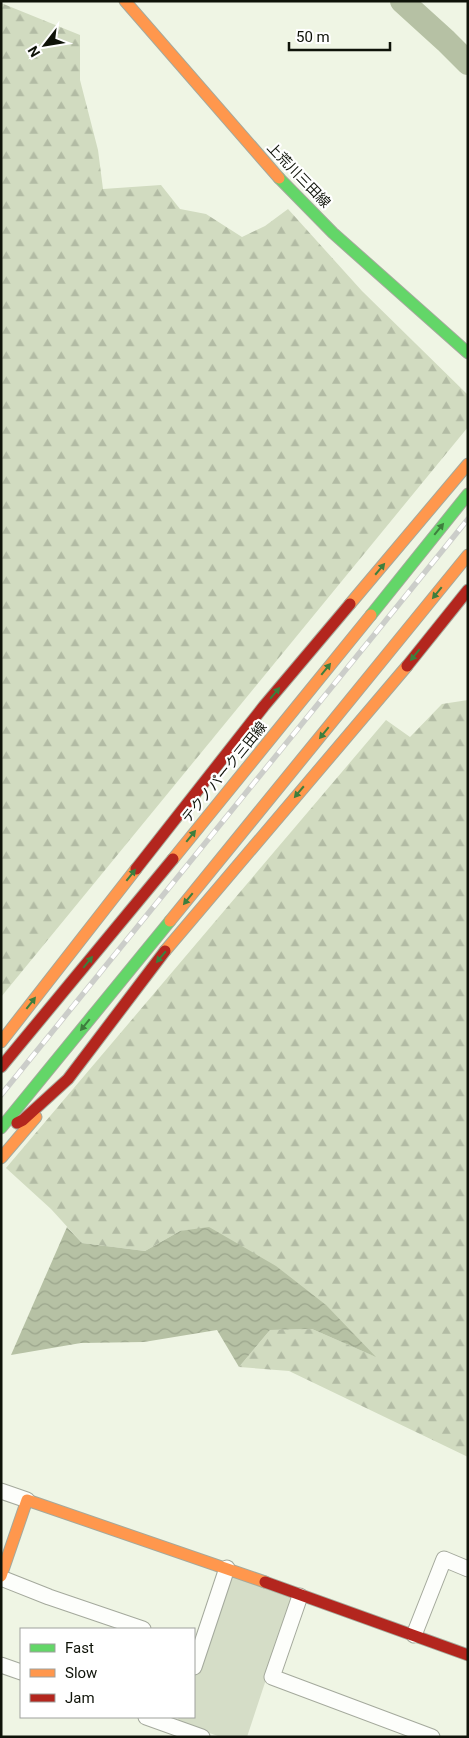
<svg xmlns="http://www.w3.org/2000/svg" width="469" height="1738" viewBox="0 0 469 1738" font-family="Roboto,'Noto Sans JP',sans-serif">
<defs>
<pattern id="forest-firs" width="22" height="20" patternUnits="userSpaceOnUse" patternTransform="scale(1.25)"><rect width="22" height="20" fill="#d1dbc0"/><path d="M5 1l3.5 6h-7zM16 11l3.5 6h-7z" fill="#b2bba4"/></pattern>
<pattern id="water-waves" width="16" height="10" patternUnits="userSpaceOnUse" patternTransform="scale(1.25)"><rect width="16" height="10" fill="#b6c1a4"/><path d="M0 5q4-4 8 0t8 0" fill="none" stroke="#9ba58c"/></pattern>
</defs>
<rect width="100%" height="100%" fill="#eff5e4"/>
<g fill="url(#forest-firs)">
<polygon points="1,3 80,35 80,80 98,150 103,189 161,185 180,209 206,214 242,237 265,226 288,209 362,291 468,395 468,427 1,997"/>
<polygon points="468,700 468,1457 289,1371 239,1367 270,1330 312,1329 374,1356 180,1231 145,1251 82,1243 51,1209 6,1168 386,720 410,737 442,704"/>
</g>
<polygon fill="#d5ddc7" points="227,1575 293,1598 247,1737 221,1737 177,1722 179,1717 194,1717 194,1673"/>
<polygon fill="url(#water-waves)" points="67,1227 82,1243 145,1251 180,1231 209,1227 276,1266 326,1305 376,1357 312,1329 270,1330 239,1367 217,1330 144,1342 81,1343 11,1355"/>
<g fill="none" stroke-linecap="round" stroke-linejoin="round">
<polyline stroke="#b6c1a4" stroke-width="24" points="402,1 446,41 468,63"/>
<g stroke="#a4a99c" stroke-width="17">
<g id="street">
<polyline points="1,1491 27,1500"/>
<polyline points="1,1578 49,1597 143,1629"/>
<polyline points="300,1596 272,1677 432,1737"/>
<polyline points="414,1635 444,1559 468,1569"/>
<polyline points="1,1665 21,1672"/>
<polyline points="194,1667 227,1568"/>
<polyline points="146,1717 202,1737"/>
</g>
</g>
<g stroke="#a4a99c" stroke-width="13">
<g id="fast">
<polyline points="279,178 333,233 468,353"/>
<polyline points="371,615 468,494"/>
<polyline points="1,1128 170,921"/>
</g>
</g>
<g stroke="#a4a99c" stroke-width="13">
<g id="slow">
<polyline points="125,1 279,178"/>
<polyline points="350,604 468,464"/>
<polyline points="173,859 371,615"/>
<polyline points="170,921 468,555"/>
<polyline points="165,951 407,666"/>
<polyline points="1,1042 136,869"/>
<polyline points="1,1158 36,1117"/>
<polyline points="1,1576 27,1500 265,1582"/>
</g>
</g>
<g stroke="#a4a99c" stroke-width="13">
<g id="jam">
<polyline points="407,666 468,590"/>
<polyline points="136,869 264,706 350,604"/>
<polyline points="1,1067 173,859"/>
<polyline points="17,1123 23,1120 68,1079 165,951"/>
<polyline points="265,1582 468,1655"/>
</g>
</g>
<use href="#street" stroke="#fdfefb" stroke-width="15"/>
<use href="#fast" stroke="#63d668" stroke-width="11"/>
<use href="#slow" stroke="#ff974d" stroke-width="11"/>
<use href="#jam" stroke="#b3261e" stroke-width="11"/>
<g stroke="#cbcdc9" stroke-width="5.5">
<polyline id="rail" points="1,1095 468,519"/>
</g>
<use href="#rail" stroke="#fff" stroke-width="4" stroke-dasharray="11" stroke-linecap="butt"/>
</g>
<defs><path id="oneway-solid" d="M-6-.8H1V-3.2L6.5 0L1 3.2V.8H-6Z" transform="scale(1.25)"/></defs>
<g fill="#3d7e3d">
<use href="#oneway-solid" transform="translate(439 529) rotate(-51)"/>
<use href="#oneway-solid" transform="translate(380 569) rotate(-50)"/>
<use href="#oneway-solid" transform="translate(437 593) rotate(129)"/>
<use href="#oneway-solid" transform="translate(415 655) rotate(129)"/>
<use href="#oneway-solid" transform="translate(326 669) rotate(-51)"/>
<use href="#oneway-solid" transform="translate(275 693) rotate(-50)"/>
<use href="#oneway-solid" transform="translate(324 733) rotate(129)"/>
<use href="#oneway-solid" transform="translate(299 792) rotate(130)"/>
<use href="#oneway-solid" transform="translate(191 836) rotate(-51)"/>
<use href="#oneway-solid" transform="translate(131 875) rotate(-52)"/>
<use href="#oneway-solid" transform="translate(188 899) rotate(129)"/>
<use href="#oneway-solid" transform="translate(161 957) rotate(130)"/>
<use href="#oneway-solid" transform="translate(88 962) rotate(-51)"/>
<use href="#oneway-solid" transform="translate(31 1003) rotate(-52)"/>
<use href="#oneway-solid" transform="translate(85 1025) rotate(129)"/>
</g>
<g text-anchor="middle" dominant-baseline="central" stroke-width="4.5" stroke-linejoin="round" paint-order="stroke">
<g font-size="14" fill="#0f1309" stroke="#fff">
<text transform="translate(299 175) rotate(46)">上荒川三田線</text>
<text transform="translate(224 772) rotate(-51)">テクノパーク三田線</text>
</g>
</g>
<rect width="469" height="1738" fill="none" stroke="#0f1309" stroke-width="5"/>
<rect x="20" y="1628" width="175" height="90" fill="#ffffff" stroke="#9fa19d"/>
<rect x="30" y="1644" width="25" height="8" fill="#63d668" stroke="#9fa19d"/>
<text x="65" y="1653" font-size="15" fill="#0f1309">Fast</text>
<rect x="30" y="1669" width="25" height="8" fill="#ff974d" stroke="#9fa19d"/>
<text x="65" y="1678" font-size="15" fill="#0f1309">Slow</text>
<rect x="30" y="1694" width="25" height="8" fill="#b3261e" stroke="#9fa19d"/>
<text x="65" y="1703" font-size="15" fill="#0f1309">Jam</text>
<g transform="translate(45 45) rotate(239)" stroke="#ffffff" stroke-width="4" paint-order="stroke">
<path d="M0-4L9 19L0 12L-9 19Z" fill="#0f1309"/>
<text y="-8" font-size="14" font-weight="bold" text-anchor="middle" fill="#0f1309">N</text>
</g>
<path d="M289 42v8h101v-8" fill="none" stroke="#0f1309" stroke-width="2.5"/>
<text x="296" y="42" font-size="15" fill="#0f1309" stroke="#ffffff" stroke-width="4" paint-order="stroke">50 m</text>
</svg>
